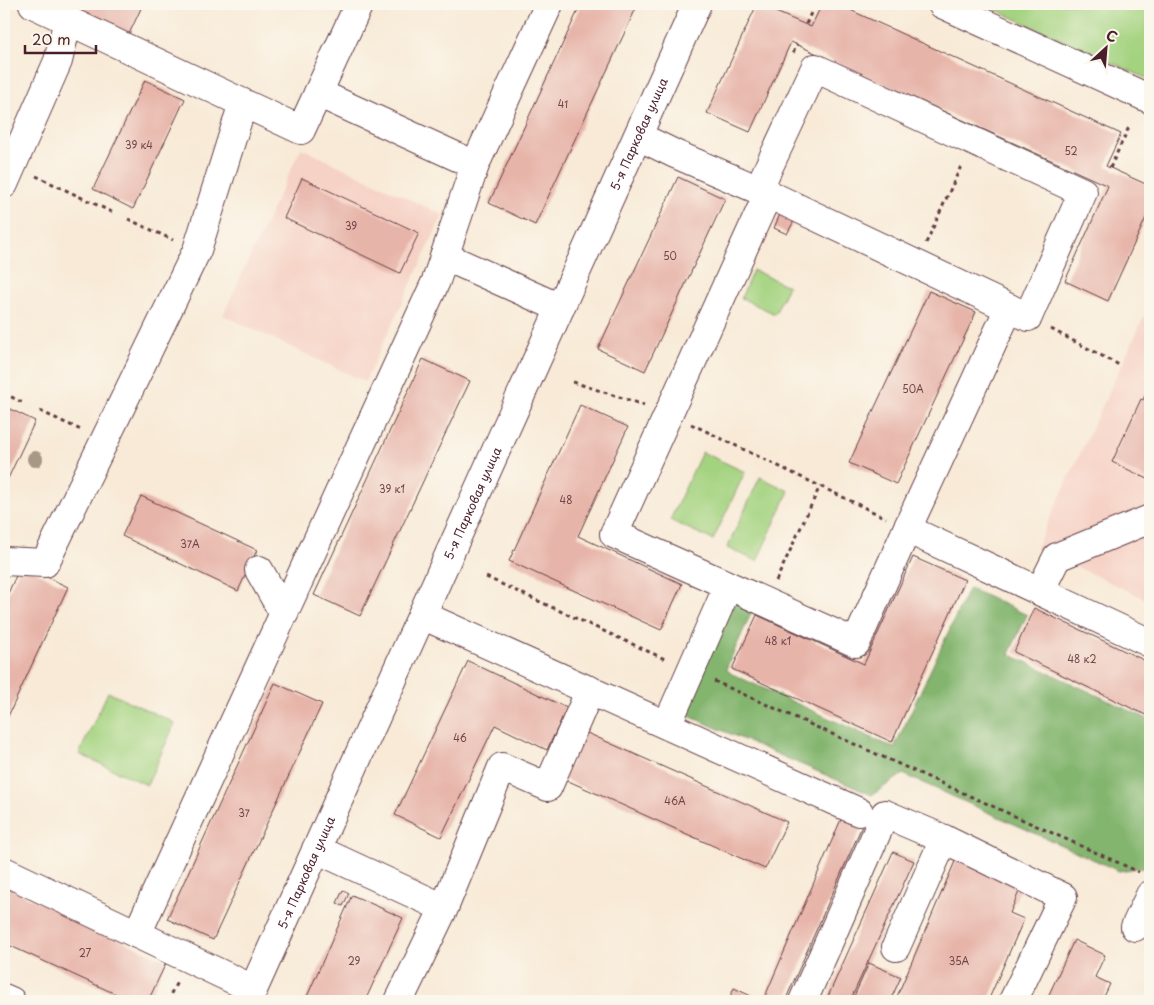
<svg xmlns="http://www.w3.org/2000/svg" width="1154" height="1005" viewBox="0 0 1154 1005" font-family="'Playpen Sans',sans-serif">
<rect width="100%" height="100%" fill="#fbf7ec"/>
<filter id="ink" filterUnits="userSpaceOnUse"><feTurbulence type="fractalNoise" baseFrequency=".02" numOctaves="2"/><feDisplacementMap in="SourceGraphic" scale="10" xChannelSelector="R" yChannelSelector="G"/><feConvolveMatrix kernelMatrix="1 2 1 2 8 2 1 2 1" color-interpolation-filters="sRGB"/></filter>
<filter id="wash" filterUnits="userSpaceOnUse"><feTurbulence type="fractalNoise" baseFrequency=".0096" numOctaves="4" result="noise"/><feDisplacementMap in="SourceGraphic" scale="20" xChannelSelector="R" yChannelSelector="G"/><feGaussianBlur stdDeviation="1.12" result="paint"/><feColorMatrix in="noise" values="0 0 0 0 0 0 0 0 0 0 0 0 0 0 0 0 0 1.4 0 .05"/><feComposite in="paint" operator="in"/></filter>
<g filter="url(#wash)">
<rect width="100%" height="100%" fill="#f8ead7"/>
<g fill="#f6d1c5">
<polygon points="301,148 443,215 365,382 223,315"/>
<polygon points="1150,304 1150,601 1036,548"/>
</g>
<g fill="#a4d380" stroke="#777956">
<polygon points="983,4 1150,4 1150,80"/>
<polygon points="753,270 788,286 775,314 741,298"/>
<polygon points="702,452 745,472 713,540 670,520"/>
<polygon points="760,477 789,491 757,561 727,548"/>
<polygon points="108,692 175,723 147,785 79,754"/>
</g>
<polygon fill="#83b56e" stroke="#666a4c" points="969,588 1027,615 1009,654 1150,720 1150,866 1119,871 903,774 872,795 682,713 733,599 753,609 726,669 732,674 894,748"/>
<g id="blocks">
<g fill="#e7b4a9">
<polygon points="86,4 143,4 129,34 82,12"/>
<polygon points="581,4 638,4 535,225 489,203"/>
<polygon points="757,4 811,27 822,4 837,4 1121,134 1106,166 1150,186 1150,209 1108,301 1065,281 1108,186 791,42 750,132 707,113"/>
<polygon points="145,80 185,99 133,209 93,189"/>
<polygon points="678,177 725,199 645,371 598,349"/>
<polygon points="302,178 419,233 400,273 284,218"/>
<polygon points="781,212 795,219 787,234 774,228"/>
<polygon points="929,291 976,312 896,484 849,463"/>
<polygon points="423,359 470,381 360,616 314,595"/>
<polygon points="1150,384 1150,480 1112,462 1141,399 1143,400"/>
<polygon points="580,405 628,427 578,536 682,584 661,630 509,561"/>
<polygon points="4,406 35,421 4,487"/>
<polygon points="141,496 257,550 238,591 122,536"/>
<polygon points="913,557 965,580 892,742 732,669 757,615 864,664"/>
<polygon points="21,565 68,587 4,725 4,602"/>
<polygon points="1034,608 1150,663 1150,717 1014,652"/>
<polygon points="468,661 567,708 547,750 495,725 441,837 395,815"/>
<polygon points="275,683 322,704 213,940 167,919"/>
<polygon points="585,732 787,822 765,869 564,779"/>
<polygon points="842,817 862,826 785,1001 763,1001"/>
<polygon points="893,852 914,861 850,1001 826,1001"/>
<polygon points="956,859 1021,887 1010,913 1024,919 988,1001 895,1001"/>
<polygon points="4,886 167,961 148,1001 131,1001 4,943"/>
<polygon points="343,890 349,893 343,906 337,903"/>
<polygon points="352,895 403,918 365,1001 305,1001"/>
<polygon points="1074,940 1105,955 1095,977 1110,984 1102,1001 1046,1001"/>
<polygon points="869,963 901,977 890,1001 852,1001"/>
<polygon points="734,988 753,997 751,1001 728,1001"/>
</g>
</g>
</g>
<g filter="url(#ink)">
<use href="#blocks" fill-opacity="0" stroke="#643d45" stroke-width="1"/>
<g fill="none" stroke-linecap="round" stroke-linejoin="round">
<g stroke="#643d45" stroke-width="30">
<g id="minor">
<polyline points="33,4 243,103"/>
<polyline points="318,93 475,165"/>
<polyline points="638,136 675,154 768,194 1028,317 1083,192 815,68 758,190"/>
<polyline points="4,184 58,61 68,20"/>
<polyline points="768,194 614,534 856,643 907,529 1150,643"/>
<polyline points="444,256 560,308"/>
<polyline points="907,529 1009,308"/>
<polyline points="4,561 45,563 197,250 243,103 301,130 359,4"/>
<polyline points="259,570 284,614"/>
<polyline points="1040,591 1057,557 1150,519"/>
<polyline points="422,615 859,812"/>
<polyline points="667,725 728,586"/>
<polyline points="316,849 444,908 502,767 548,787 590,690"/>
<polyline points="4,871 253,989"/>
<polyline points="1135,927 1150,895"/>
<polyline points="137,934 436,281 475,165 549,4"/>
<polyline points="896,947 944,839"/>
<polyline points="4,998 11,1001"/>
<path id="s1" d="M248,1001L697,4"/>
<polyline points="399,1001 444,908"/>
<polyline points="803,1001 885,814 944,839 1063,897 1013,1001"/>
</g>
</g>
<g stroke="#643d45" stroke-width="30">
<polyline id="major" points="942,4 1150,99"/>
</g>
<g stroke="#643d45" stroke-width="3" stroke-dasharray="4 4" stroke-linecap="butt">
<polyline points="806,24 815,4"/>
<polyline points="793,53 797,44"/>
<polyline points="1110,168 1129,127"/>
<polyline points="36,176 114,213"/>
<polyline points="128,219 173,240"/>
<polyline points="926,243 962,164"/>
<polyline points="1051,329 1121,366"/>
<polyline points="573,382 644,405"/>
<polyline points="4,393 25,404"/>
<polyline points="40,411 81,430"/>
<polyline points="691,424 886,518"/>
<polyline points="486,577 667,660"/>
<polyline points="776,581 820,486"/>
<polyline points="714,681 1139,872"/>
<polyline points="167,1001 177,982"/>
</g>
<use href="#minor" stroke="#fff" stroke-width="28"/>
<use href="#major" stroke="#fff" stroke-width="28"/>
</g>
<circle fill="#a79886" cx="35" cy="459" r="8"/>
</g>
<g text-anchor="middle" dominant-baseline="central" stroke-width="5" stroke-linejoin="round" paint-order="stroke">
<g font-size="10" fill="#71444a">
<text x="563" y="103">41</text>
<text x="139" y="144">39 к4</text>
<text x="1071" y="150">52</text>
<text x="351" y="225">39</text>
<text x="670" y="255">50</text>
<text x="913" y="388">50А</text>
<text x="392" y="488">39 к1</text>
<text x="566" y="499">48</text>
<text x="190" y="543">37А</text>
<text x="778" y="640">48 к1</text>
<text x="1082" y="658">48 к2</text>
<text x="460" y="737">46</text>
<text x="675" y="800">46А</text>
<text x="244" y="812">37</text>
<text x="85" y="952">27</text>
<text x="354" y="960">29</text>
<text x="959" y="960">35А</text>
</g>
<g font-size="12" fill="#4a1f2b" stroke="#fbf7ec">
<text stroke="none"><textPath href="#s1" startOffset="951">5-я Парковая улица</textPath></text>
<text stroke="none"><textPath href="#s1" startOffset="546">5-я Парковая улица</textPath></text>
<text stroke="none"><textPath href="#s1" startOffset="141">5-я Парковая улица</textPath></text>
</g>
</g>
<rect width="1154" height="1005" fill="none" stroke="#fbf7ec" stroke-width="20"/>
<g transform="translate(1106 48) rotate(26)" stroke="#fbf7ec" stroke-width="4" paint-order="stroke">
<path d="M0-4L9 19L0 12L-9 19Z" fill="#4a1f2b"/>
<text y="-8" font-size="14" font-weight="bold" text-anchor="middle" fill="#4a1f2b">С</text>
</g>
<path d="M25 45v8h71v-8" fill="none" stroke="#4a1f2b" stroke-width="2.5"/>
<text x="32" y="45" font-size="15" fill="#4a1f2b" stroke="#fbf7ec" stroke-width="4" paint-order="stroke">20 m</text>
</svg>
